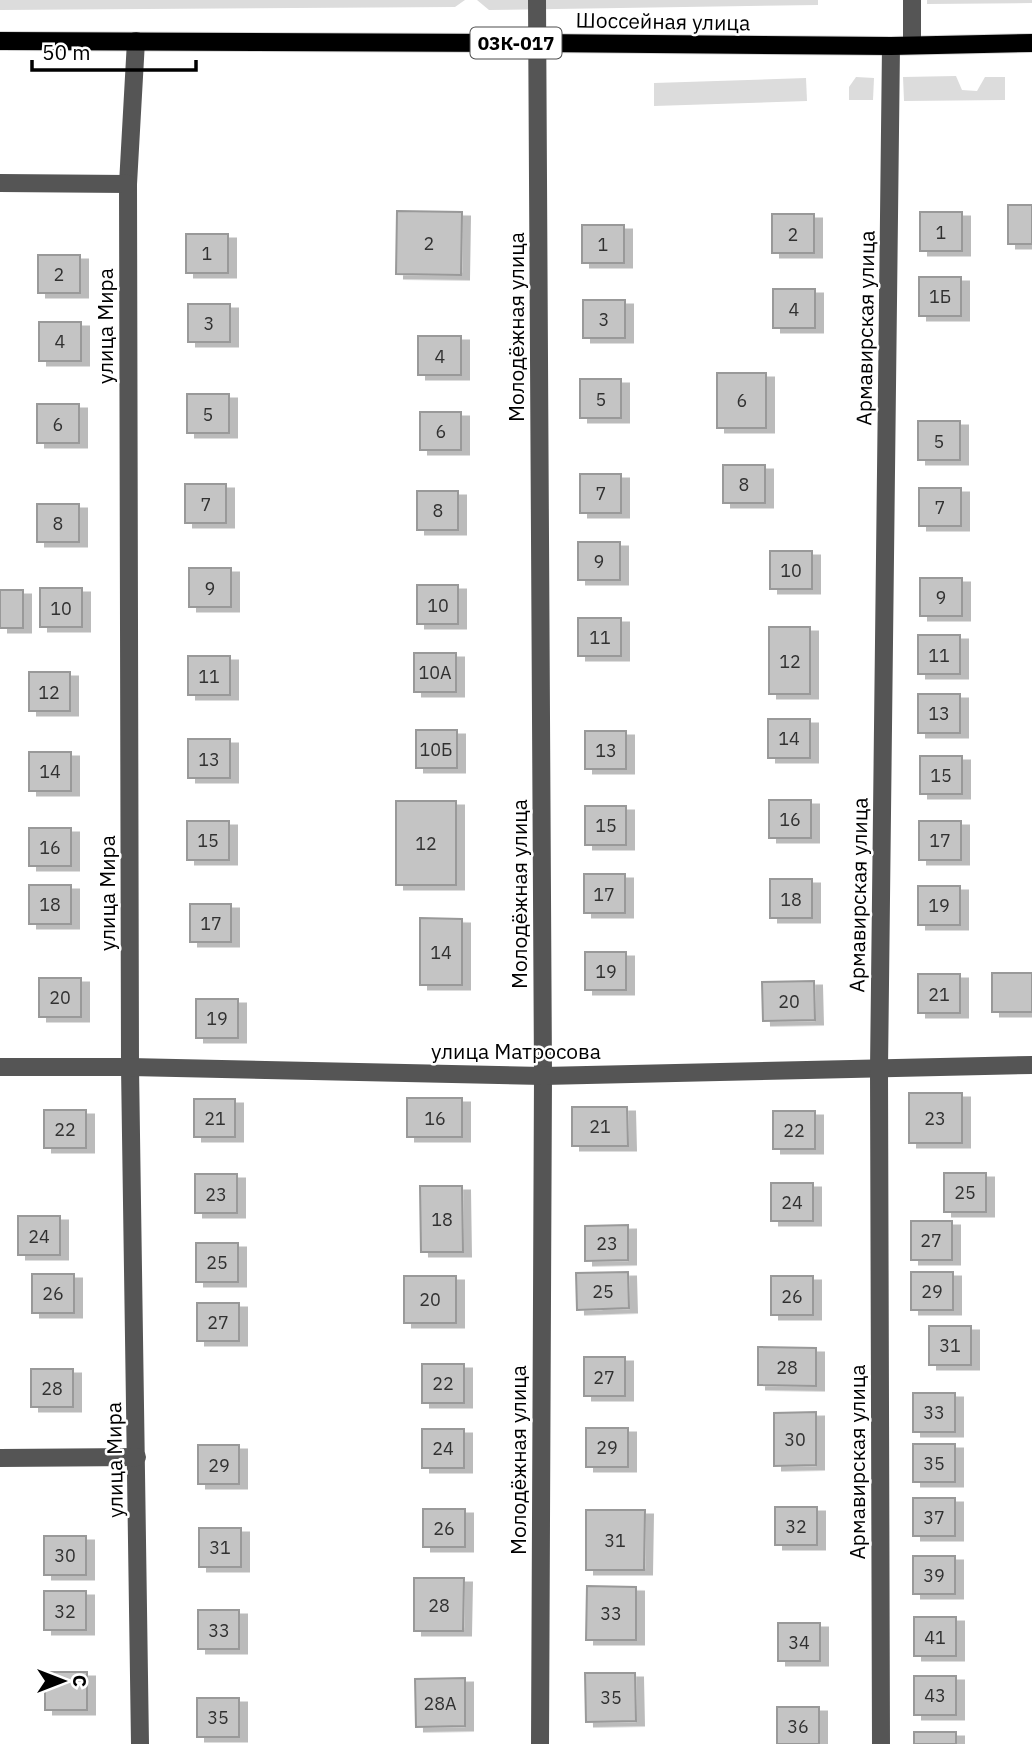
<svg xmlns="http://www.w3.org/2000/svg" width="1032" height="1744" viewBox="0 0 1032 1744" font-family="'IBM Plex Sans',sans-serif">
<defs>
<filter id="shadow"><feDropShadow dx="8" dy="4.5" stdDeviation="0" flood-color="#0004"/></filter>
</defs>
<rect width="100%" height="100%" fill="#fff"/>
<g fill="#dcdcdc">
<polygon points="0,0 465,0 455,7 0,10"/>
<polygon points="477,0 818,0 818,5 489,10"/>
<polygon points="927,0 1032,0 1032,3 927,4"/>
<polygon points="956,76 962,90 977,91 985,77 1005,77 1005,100 904,101 903,77"/>
<polygon points="856,77 874,78 873,100 849,100 849,87"/>
<polygon points="806,78 807,101 654,106 654,83"/>
</g>
<g fill="#c4c4c4" stroke="#999" stroke-width="2" filter="url(#shadow)">
<rect x="1008" y="205" width="24" height="39"/>
<polygon points="397,211 462,212 461,275 396,274"/>
<rect x="920" y="212" width="42" height="39"/>
<rect x="772" y="214" width="42" height="39"/>
<rect x="582" y="225" width="42" height="38"/>
<rect x="186" y="234" width="42" height="39"/>
<rect x="38" y="255" width="42" height="38"/>
<rect x="919" y="277" width="42" height="39"/>
<rect x="773" y="289" width="42" height="39"/>
<rect x="583" y="300" width="42" height="38"/>
<rect x="188" y="304" width="42" height="38"/>
<rect x="39" y="322" width="42" height="39"/>
<rect x="418" y="336" width="43" height="39"/>
<rect x="717" y="373" width="49" height="55"/>
<rect x="580" y="379" width="41" height="39"/>
<rect x="187" y="394" width="42" height="39"/>
<rect x="37" y="404" width="42" height="39"/>
<rect x="420" y="412" width="41" height="38"/>
<rect x="918" y="421" width="42" height="39"/>
<rect x="723" y="465" width="42" height="38"/>
<rect x="580" y="474" width="41" height="39"/>
<rect x="185" y="484" width="41" height="39"/>
<rect x="919" y="488" width="42" height="38"/>
<rect x="417" y="491" width="41" height="39"/>
<rect x="37" y="504" width="42" height="38"/>
<rect x="578" y="542" width="42" height="38"/>
<rect x="770" y="551" width="42" height="38"/>
<rect x="189" y="568" width="42" height="39"/>
<rect x="920" y="578" width="42" height="38"/>
<rect x="417" y="585" width="41" height="39"/>
<rect x="40" y="588" width="42" height="39"/>
<rect x="0" y="590" width="23" height="38"/>
<rect x="578" y="618" width="43" height="38"/>
<rect x="769" y="627" width="41" height="67"/>
<rect x="918" y="635" width="42" height="39"/>
<rect x="414" y="653" width="42" height="39"/>
<rect x="188" y="656" width="42" height="39"/>
<rect x="29" y="672" width="41" height="39"/>
<rect x="918" y="694" width="42" height="39"/>
<rect x="768" y="719" width="42" height="39"/>
<rect x="416" y="730" width="41" height="38"/>
<rect x="585" y="731" width="41" height="38"/>
<rect x="188" y="739" width="42" height="39"/>
<rect x="29" y="752" width="42" height="39"/>
<rect x="920" y="756" width="42" height="38"/>
<rect x="769" y="800" width="42" height="38"/>
<rect x="396" y="801" width="60" height="84"/>
<rect x="585" y="806" width="41" height="39"/>
<rect x="187" y="821" width="42" height="39"/>
<rect x="919" y="821" width="42" height="39"/>
<rect x="29" y="828" width="42" height="38"/>
<rect x="584" y="874" width="41" height="39"/>
<rect x="770" y="879" width="42" height="39"/>
<rect x="29" y="885" width="42" height="39"/>
<rect x="918" y="886" width="42" height="39"/>
<rect x="190" y="904" width="41" height="38"/>
<polygon points="420,918 462,919 462,985 420,985"/>
<rect x="585" y="952" width="41" height="38"/>
<rect x="992" y="973" width="40" height="39"/>
<rect x="918" y="974" width="42" height="39"/>
<rect x="39" y="978" width="42" height="39"/>
<polygon points="814,981 815,1020 763,1021 762,982"/>
<rect x="196" y="999" width="42" height="39"/>
<rect x="909" y="1093" width="53" height="50"/>
<rect x="407" y="1098" width="55" height="39"/>
<rect x="194" y="1099" width="41" height="38"/>
<polygon points="572,1107 627,1107 628,1146 572,1146"/>
<rect x="44" y="1110" width="42" height="38"/>
<rect x="773" y="1111" width="42" height="38"/>
<rect x="944" y="1173" width="42" height="39"/>
<rect x="195" y="1174" width="42" height="39"/>
<rect x="771" y="1183" width="42" height="38"/>
<polygon points="420,1186 462,1186 463,1252 421,1252"/>
<rect x="18" y="1216" width="42" height="39"/>
<rect x="911" y="1221" width="41" height="39"/>
<polygon points="628,1225 628,1260 585,1261 585,1226"/>
<rect x="196" y="1243" width="42" height="39"/>
<polygon points="628,1272 629,1308 577,1310 576,1273"/>
<rect x="911" y="1272" width="42" height="38"/>
<rect x="32" y="1274" width="42" height="39"/>
<rect x="404" y="1276" width="52" height="47"/>
<rect x="771" y="1276" width="42" height="39"/>
<rect x="197" y="1303" width="42" height="38"/>
<rect x="929" y="1326" width="42" height="39"/>
<polygon points="758,1347 816,1348 816,1386 758,1385"/>
<rect x="584" y="1357" width="41" height="39"/>
<rect x="422" y="1364" width="42" height="39"/>
<rect x="31" y="1369" width="42" height="38"/>
<rect x="913" y="1393" width="42" height="39"/>
<polygon points="816,1412 816,1465 774,1466 774,1413"/>
<rect x="586" y="1428" width="42" height="39"/>
<rect x="422" y="1429" width="42" height="39"/>
<rect x="913" y="1444" width="42" height="38"/>
<rect x="198" y="1445" width="41" height="39"/>
<rect x="913" y="1498" width="42" height="38"/>
<rect x="775" y="1507" width="42" height="38"/>
<rect x="423" y="1509" width="42" height="38"/>
<polygon points="586,1510 645,1510 644,1570 586,1570"/>
<rect x="199" y="1528" width="42" height="39"/>
<rect x="44" y="1536" width="42" height="39"/>
<rect x="913" y="1556" width="42" height="38"/>
<polygon points="414,1578 464,1578 463,1631 414,1631"/>
<polygon points="587,1586 636,1587 636,1640 586,1640"/>
<rect x="44" y="1591" width="42" height="39"/>
<rect x="198" y="1610" width="41" height="39"/>
<rect x="914" y="1617" width="42" height="39"/>
<rect x="778" y="1623" width="42" height="38"/>
<rect x="45" y="1672" width="42" height="38"/>
<polygon points="585,1673 635,1673 636,1721 586,1722"/>
<rect x="914" y="1676" width="42" height="39"/>
<polygon points="465,1678 465,1726 416,1727 415,1679"/>
<rect x="197" y="1698" width="42" height="39"/>
<rect x="777" y="1707" width="42" height="37"/>
<rect x="914" y="1732" width="42" height="12"/>
</g>
<g fill="none" stroke-linecap="round" stroke-linejoin="round">
<g stroke="#dbdbdb" stroke-width="20">
<polyline id="major" points="0,41 537,43 891,46 1032,43"/>
</g>
<g stroke="#555" stroke-width="18">
<polyline points="537,0 543,1076 540,1744"/>
<polyline points="912,0 912,45"/>
<polyline points="136,41 128,184 130,1067 140,1744"/>
<polyline points="0,183 128,184"/>
<polyline points="0,1067 130,1067 543,1076 1032,1065"/>
<polyline points="0,1458 137,1457"/>
<polyline points="881,1744 879,1069 891,46"/>
</g>
<use href="#major" stroke="#000" stroke-width="18"/>
</g>
<g text-anchor="middle" dominant-baseline="central" stroke-width="5" stroke-linejoin="round" paint-order="stroke">
<g font-size="18" fill="#313131">
<text x="941" y="232">1</text>
<text x="793" y="234">2</text>
<text x="429" y="243">2</text>
<text x="603" y="244">1</text>
<text x="207" y="253">1</text>
<text x="59" y="274">2</text>
<text x="940" y="296">1Б</text>
<text x="794" y="309">4</text>
<text x="604" y="319">3</text>
<text x="209" y="323">3</text>
<text x="60" y="341">4</text>
<text x="440" y="356">4</text>
<text x="601" y="399">5</text>
<text x="742" y="400">6</text>
<text x="208" y="414">5</text>
<text x="58" y="424">6</text>
<text x="441" y="431">6</text>
<text x="939" y="441">5</text>
<text x="744" y="484">8</text>
<text x="601" y="493">7</text>
<text x="206" y="504">7</text>
<text x="940" y="507">7</text>
<text x="438" y="510">8</text>
<text x="58" y="523">8</text>
<text x="599" y="561">9</text>
<text x="791" y="570">10</text>
<text x="210" y="588">9</text>
<text x="941" y="597">9</text>
<text x="438" y="605">10</text>
<text x="61" y="608">10</text>
<text x="600" y="637">11</text>
<text x="939" y="655">11</text>
<text x="790" y="661">12</text>
<text x="435" y="672">10А</text>
<text x="209" y="676">11</text>
<text x="49" y="692">12</text>
<text x="939" y="713">13</text>
<text x="789" y="738">14</text>
<text x="436" y="749">10Б</text>
<text x="606" y="750">13</text>
<text x="209" y="759">13</text>
<text x="50" y="771">14</text>
<text x="941" y="775">15</text>
<text x="790" y="819">16</text>
<text x="606" y="825">15</text>
<text x="208" y="840">15</text>
<text x="940" y="840">17</text>
<text x="426" y="843">12</text>
<text x="50" y="847">16</text>
<text x="604" y="894">17</text>
<text x="791" y="899">18</text>
<text x="50" y="904">18</text>
<text x="939" y="905">19</text>
<text x="211" y="923">17</text>
<text x="441" y="952">14</text>
<text x="606" y="971">19</text>
<text x="939" y="994">21</text>
<text x="60" y="997">20</text>
<text x="789" y="1001">20</text>
<text x="217" y="1018">19</text>
<text x="215" y="1118">21</text>
<text x="435" y="1118">16</text>
<text x="935" y="1118">23</text>
<text x="600" y="1126">21</text>
<text x="65" y="1129">22</text>
<text x="794" y="1130">22</text>
<text x="965" y="1192">25</text>
<text x="216" y="1194">23</text>
<text x="792" y="1202">24</text>
<text x="442" y="1219">18</text>
<text x="39" y="1236">24</text>
<text x="931" y="1240">27</text>
<text x="607" y="1243">23</text>
<text x="217" y="1262">25</text>
<text x="603" y="1291">25</text>
<text x="932" y="1291">29</text>
<text x="53" y="1293">26</text>
<text x="792" y="1296">26</text>
<text x="430" y="1299">20</text>
<text x="218" y="1322">27</text>
<text x="950" y="1345">31</text>
<text x="787" y="1367">28</text>
<text x="604" y="1377">27</text>
<text x="443" y="1383">22</text>
<text x="52" y="1388">28</text>
<text x="934" y="1412">33</text>
<text x="795" y="1439">30</text>
<text x="607" y="1447">29</text>
<text x="443" y="1448">24</text>
<text x="934" y="1463">35</text>
<text x="219" y="1465">29</text>
<text x="934" y="1517">37</text>
<text x="796" y="1526">32</text>
<text x="444" y="1528">26</text>
<text x="615" y="1540">31</text>
<text x="220" y="1547">31</text>
<text x="65" y="1555">30</text>
<text x="934" y="1575">39</text>
<text x="439" y="1605">28</text>
<text x="65" y="1611">32</text>
<text x="611" y="1613">33</text>
<text x="219" y="1630">33</text>
<text x="935" y="1637">41</text>
<text x="799" y="1642">34</text>
<text x="935" y="1695">43</text>
<text x="611" y="1697">35</text>
<text x="440" y="1703">28А</text>
<text x="218" y="1717">35</text>
<text x="798" y="1726">36</text>
</g>
<rect fill="#fff" stroke="#4c4c4c" stroke-width="2" x="470.5" y="27.5" width="91" height="31" rx="5"/>
<g font-size="19" font-weight="bold" fill="#000">
<text x="516" y="43">03К-017</text>
</g>
<g font-size="21" fill="#000" stroke="#fff">
<text transform="translate(663 21) rotate(1)">Шоссейная улица</text>
<text transform="translate(105 326) rotate(-90)">улица Мира</text>
<text transform="translate(516 327) rotate(-90)">Молодёжная улица</text>
<text transform="translate(865 328) rotate(-89)">Армавирская улица</text>
<text transform="translate(107 893) rotate(-90)">улица Мира</text>
<text transform="translate(519 894) rotate(-90)">Молодёжная улица</text>
<text transform="translate(858 895) rotate(-89)">Армавирская улица</text>
<text x="516" y="1051">улица Матросова</text>
<text transform="translate(114 1460) rotate(-91)">улица Мира</text>
<text transform="translate(518 1460) rotate(-90)">Молодёжная улица</text>
<text transform="translate(857 1462) rotate(-90)">Армавирская улица</text>
</g>
</g>
<g transform="translate(63 1681) rotate(90)" stroke="#ffffff" stroke-width="5" paint-order="stroke">
<path d="M0-5L12 26L0 18L-12 26Z" fill="#000000"/>
<text y="-10" font-size="19" font-weight="bold" text-anchor="middle" fill="#000000">С</text>
</g>
<path d="M32 60v10h164v-10" fill="none" stroke="#000000" stroke-width="3.5"/>
<text x="42" y="60" font-size="21" fill="#000000" stroke="#ffffff" stroke-width="5" paint-order="stroke">50 m</text>
</svg>
